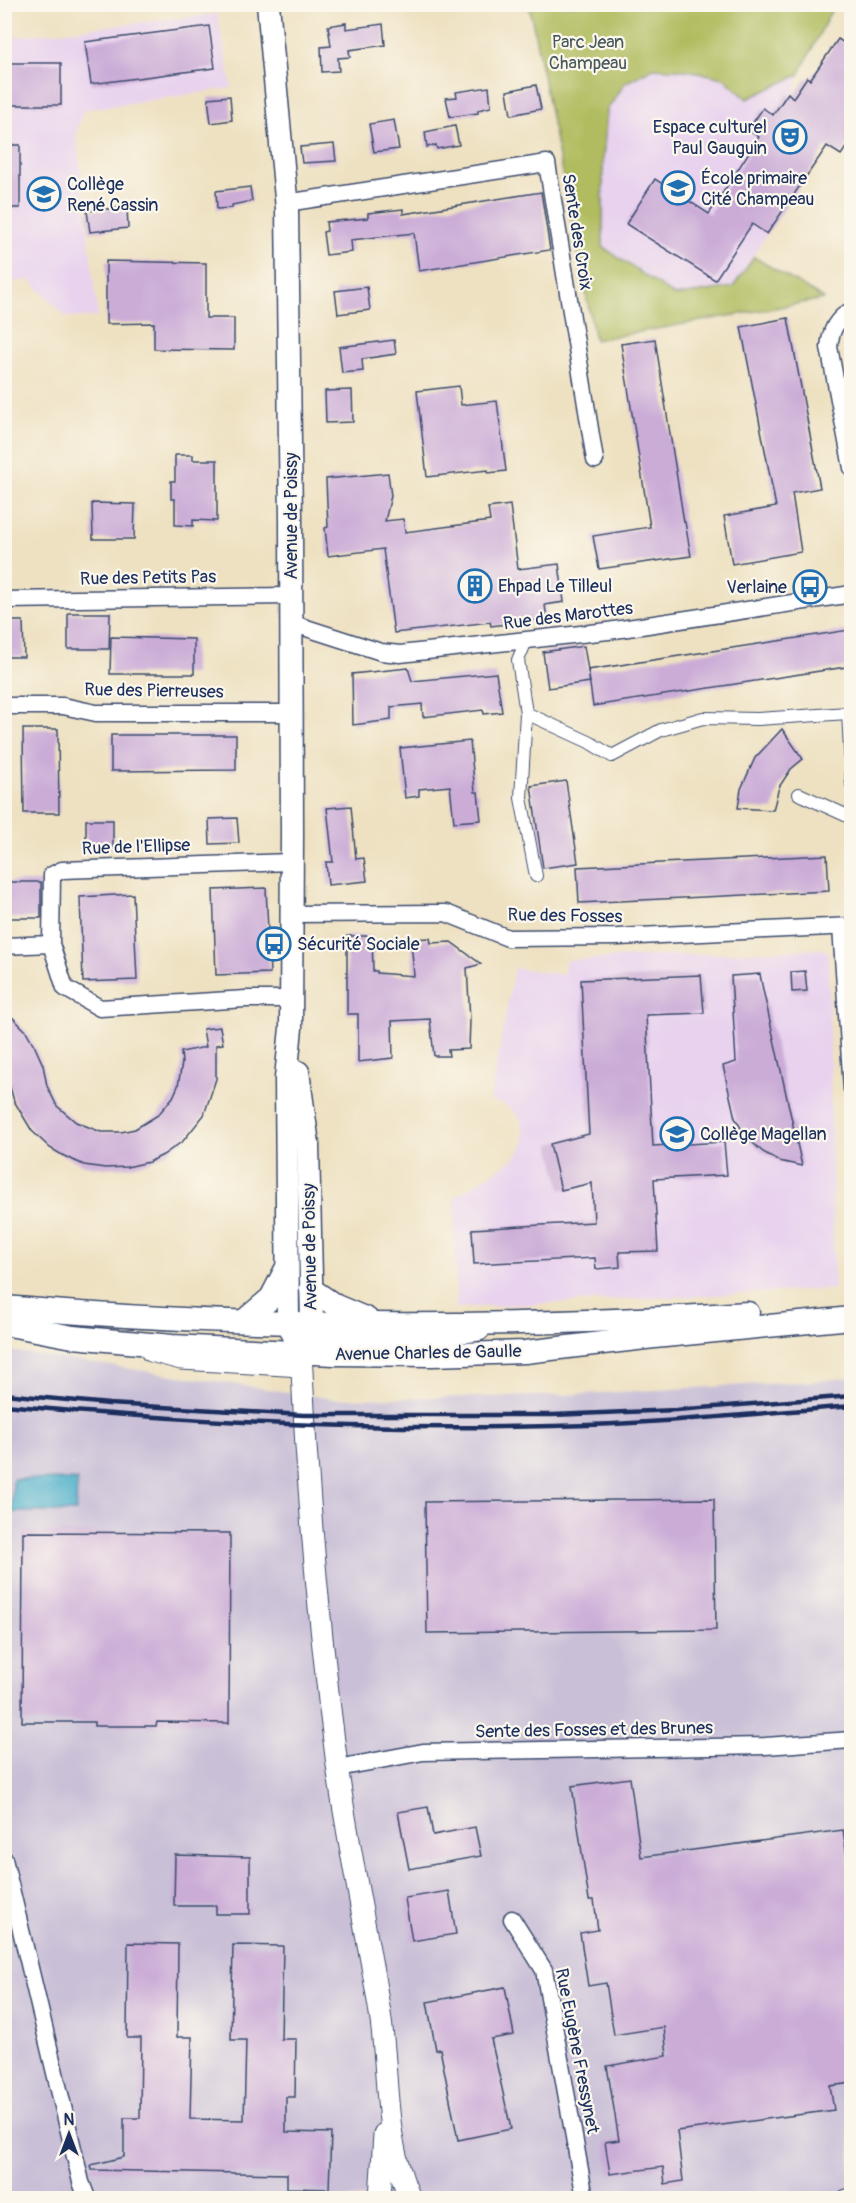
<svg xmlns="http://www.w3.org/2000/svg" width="856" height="2203" viewBox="0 0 856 2203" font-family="Pangolin,sans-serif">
<rect width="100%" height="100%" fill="#fbf7ec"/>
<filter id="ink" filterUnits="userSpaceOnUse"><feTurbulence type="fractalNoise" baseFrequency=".0167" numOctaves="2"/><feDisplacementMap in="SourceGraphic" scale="12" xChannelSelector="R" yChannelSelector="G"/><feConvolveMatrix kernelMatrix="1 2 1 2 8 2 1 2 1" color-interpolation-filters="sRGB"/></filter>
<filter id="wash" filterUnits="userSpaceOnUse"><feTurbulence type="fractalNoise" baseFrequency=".008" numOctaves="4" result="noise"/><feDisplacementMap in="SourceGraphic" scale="24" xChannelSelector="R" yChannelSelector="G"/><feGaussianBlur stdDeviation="1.35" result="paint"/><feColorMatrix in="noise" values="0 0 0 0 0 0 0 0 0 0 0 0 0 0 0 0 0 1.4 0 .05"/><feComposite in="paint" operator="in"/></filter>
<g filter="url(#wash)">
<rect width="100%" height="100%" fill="#eee1c1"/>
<g fill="#e8d2ee">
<polygon points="217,14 232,88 83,110 76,133 98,317 66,317 30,280 5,283 4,38"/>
<polygon points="652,68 687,70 724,78 747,99 799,75 793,98 787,94 773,115 749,130 770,145 737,214 767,234 733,287 675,296 603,247 603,159 607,110 625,83"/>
<polygon points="819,949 828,951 834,1289 456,1308 454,1198 514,1159 521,1150 524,1141 523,1127 520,1118 513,1110 504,1104 490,1101 514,968 563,975 566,960"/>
</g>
<polygon fill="#c9bfd7" points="4,1350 334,1399 547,1396 819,1381 851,1377 851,2198 5,2198"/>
<polygon fill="#b0bc5e" stroke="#66765e" stroke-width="1.5" points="529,5 834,5 799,75 747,99 724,78 687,70 653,68 625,83 607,110 603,159 603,247 675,296 733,287 754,257 824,299 595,340"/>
<polygon fill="#4bafca" stroke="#336f94" stroke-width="1.5" points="13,1479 77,1480 76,1512 12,1512"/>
<g id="blocks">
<g fill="#cbacd7">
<polygon points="346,23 346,29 383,24 385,45 349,50 350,57 338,58 339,71 322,72 321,47 331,46 328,26"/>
<polygon points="209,26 215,68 91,84 85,42"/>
<polygon points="838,39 852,48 852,139 841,155 827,146 767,234 752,224 715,280 626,224 655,179 709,214 759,137 748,130 763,108 773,115 788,93 793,98 807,77 810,80"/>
<rect x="4" y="63" width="57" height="42"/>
<polygon points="536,85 541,109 511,115 507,91"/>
<polygon points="489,87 491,107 478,110 478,113 450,117 446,98 457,97 456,92"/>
<polygon points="230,96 232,120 211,123 208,98"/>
<polygon points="394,120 399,149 374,152 369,124"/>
<polygon points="455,126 459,145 437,149 436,145 427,147 425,132"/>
<polygon points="334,144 336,161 302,163 300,147"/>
<rect x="4" y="145" width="16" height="63"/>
<polygon points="250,187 252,201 232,205 232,208 217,209 216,191"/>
<polygon points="541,192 550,250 419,271 414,233 351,240 352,252 326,255 323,232 327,231 326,222 368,218 368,213 403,209 403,214"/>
<polygon points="127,207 128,228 90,232 87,211"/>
<polygon points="106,261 206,263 206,318 234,318 234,350 154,349 154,323 106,324"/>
<polygon points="367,287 370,310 338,314 335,291"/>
<polygon points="788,318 820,488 792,493 801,552 732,564 724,516 776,507 741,327"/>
<polygon points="655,339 684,522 685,522 691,556 599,569 593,536 650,527 621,344"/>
<polygon points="394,340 396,354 362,359 363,371 342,373 339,347"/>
<polygon points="459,386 461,405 497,401 506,471 488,473 488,470 427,477 417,391"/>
<polygon points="352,390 353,422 326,423 325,391"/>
<polygon points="175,455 193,455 193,460 217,460 217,521 193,520 193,526 175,525 175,499 171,499 171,481 175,481"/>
<polygon points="388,473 391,496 385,521 403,519 405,532 490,521 488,508 510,505 518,569 559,564 564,602 545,605 547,619 491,626 490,622 394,633 383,549 328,556 325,528 328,527 326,479"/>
<polygon points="92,503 135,504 134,539 93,539"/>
<polygon points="68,613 110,613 109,649 68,649"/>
<polygon points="4,621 23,621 24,657 4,657"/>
<polygon points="849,630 852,666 593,706 588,670"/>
<polygon points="111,637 194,639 194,674 110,674"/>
<polygon points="584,646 590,682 548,688 543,652"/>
<polygon points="408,668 412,681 496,673 502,712 484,714 483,710 423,717 422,704 391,707 391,720 353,725 352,674"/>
<polygon points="23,729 58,729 59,813 24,813"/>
<polygon points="782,729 803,759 791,769 779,787 773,810 738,808 741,789 755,758"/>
<polygon points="111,735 236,735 236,770 111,771"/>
<polygon points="470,741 475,792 478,792 481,820 454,822 450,786 419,789 419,796 405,798 400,748"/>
<polygon points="566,781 578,863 543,868 531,786"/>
<polygon points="351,806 356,859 364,858 367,881 328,885 326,862 333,862 327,808"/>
<polygon points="237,818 239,843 210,844 209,819"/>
<rect x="86" y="820" width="27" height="28"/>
<polygon points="827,855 829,891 579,903 577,867"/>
<rect x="4" y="882" width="37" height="36"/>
<polygon points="266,888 270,973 216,975 213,890"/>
<polygon points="133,894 137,980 83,982 80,897"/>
<polygon points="347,936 372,936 373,971 377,971 377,973 414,976 411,939 430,938 431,943 451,942 481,964 467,968 470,1019 469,1049 448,1050 449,1056 434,1056 430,1019 392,1021 393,1058 358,1062 358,1014 347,1014"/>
<polygon points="805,971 807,991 792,992 791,972"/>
<polygon points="760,974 762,985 802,1166 779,1161 763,1152 746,1137 735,1118 723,1066 736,1062 731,976"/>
<polygon points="701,975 704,1013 646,1015 653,1146 724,1142 727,1175 654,1179 658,1251 619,1252 620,1267 596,1269 595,1258 474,1264 472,1229 594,1222 592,1183 561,1190 550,1144 589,1134 581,980"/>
<polygon points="4,1009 26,1031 35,1047 43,1065 47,1086 57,1106 76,1122 101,1132 121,1132 135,1129 158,1115 173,1097 178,1086 182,1063 181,1052 206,1047 203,1029 220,1027 223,1044 216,1045 216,1079 204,1115 183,1141 163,1155 149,1162 127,1167 105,1168 84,1165 64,1156 50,1148 32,1131 14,1101 4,1067"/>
<polygon points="714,1499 716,1630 427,1633 425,1502"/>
<polygon points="23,1532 230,1533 229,1723 157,1722 156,1726 94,1726 94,1722 22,1722"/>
<polygon points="630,1778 641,1857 843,1830 852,1891 852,2083 830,2086 834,2110 677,2131 683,2181 665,2184 663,2167 610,2174 605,2142 619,2140 607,2066 667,2056 664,2027 614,2035 606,1983 588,1986 580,1933 598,1930 594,1900 589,1900 572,1786"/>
<polygon points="428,1807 433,1835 475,1827 481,1856 409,1869 398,1812"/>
<polygon points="175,1855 250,1857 250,1914 216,1914 216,1906 174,1906"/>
<polygon points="449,1891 456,1934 412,1941 405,1898"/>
<polygon points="128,1943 178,1944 177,2037 192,2037 190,2119 244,2120 246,2040 231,2040 233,1945 283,1946 281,2039 296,2039 295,2097 286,2097 286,2132 331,2133 329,2189 287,2188 287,2174 92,2170 91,2165 124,2157 124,2118 140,2118 141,2038 127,2038"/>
<polygon points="505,1987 514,2035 491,2039 511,2129 458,2140 440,2049 436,2050 427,2002"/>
</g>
</g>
</g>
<g filter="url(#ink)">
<use href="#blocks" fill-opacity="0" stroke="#3b4a6d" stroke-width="1.5"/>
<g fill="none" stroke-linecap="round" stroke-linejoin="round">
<g stroke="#3b4a6d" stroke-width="14">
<g id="pedestrian">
<polyline points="526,641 518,660 526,713 521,798 536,876"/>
<polyline points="852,712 848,713 852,785"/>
<polyline points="526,713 589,742 612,756 661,730 703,718 758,719 848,713"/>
<polyline points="799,794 852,818"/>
</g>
</g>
<g stroke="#3b4a6d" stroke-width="19">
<g id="minor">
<polyline points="286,203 547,163 595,460"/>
<path d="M852,310C836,319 831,330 829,347L852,468"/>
<polyline points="4,600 291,596"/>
<polyline points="291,623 381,652 400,654 608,631 852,594"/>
<polyline points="4,706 63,706 96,713 291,713"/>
<polyline points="291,862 62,870 52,875 51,944 65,988 100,1008 246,999 291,999"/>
<polyline points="291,914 446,913 508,938 618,937 852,926"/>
<polyline points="841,927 852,1089"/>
<polyline points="4,946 51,944"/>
<polyline points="338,1768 423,1752 765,1746 852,1740"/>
<polyline points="4,1859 81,2182 87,2198"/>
<polyline points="512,1919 544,1970 585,2198"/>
<polyline points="846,2198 852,2197"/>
</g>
</g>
<g stroke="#3b4a6d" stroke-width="23">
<g id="tertiary">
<polyline points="307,1338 417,1338 479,1330"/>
<polyline points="151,1351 181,1359 301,1366"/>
<path d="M301,1353C307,1491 319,1628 337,1765C348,1846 366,1926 379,2007C390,2071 382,2136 410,2198"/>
<polyline points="380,2198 384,2134"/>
</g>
</g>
<g stroke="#3b4a6d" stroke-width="25">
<g id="secondary">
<polyline points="268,4 287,209 291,520 292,835 291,1028 286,1078 288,1322 301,1353"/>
<polyline points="298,1072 308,1144 312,1323 308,1335"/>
<polyline points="311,1289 336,1306 367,1319"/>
<path d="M4,1307C252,1329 501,1329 748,1313"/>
<polyline points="245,1320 271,1298 286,1269"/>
<polyline points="4,1324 73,1337 172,1346 334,1354 432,1355 525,1352 654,1337 852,1318"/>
</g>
</g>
<use href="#pedestrian" stroke="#fff" stroke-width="12"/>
<use href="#minor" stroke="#fff" stroke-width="16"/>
<use href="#tertiary" stroke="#fff" stroke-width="21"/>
<use href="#secondary" stroke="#fff" stroke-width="22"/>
<g stroke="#1b2f5e" stroke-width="4.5">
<polyline points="4,1394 109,1404 304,1415 552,1415 676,1410 852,1396"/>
<path d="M4,1405C187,1422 370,1431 553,1426C653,1424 752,1414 852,1406"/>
</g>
</g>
</g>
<defs>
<g id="theatre-ring" transform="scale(1.725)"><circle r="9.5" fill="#fbf7ec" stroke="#1f6fb2" stroke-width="1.5"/><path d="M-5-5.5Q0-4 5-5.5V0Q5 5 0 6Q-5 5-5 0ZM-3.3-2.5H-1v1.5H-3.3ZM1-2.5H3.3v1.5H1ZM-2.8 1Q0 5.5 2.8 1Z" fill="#1f6fb2"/></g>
<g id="school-ring" transform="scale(1.725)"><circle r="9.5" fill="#fbf7ec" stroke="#1f6fb2" stroke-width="1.5"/><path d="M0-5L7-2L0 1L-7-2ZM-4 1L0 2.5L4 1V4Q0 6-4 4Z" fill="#1f6fb2"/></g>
<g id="building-ring" transform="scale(1.725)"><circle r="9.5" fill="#fbf7ec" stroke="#1f6fb2" stroke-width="1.5"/><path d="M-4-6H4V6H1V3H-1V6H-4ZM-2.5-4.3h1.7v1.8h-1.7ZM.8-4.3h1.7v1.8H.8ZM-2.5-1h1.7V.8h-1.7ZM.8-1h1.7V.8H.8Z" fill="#1f6fb2"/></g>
<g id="bus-ring" transform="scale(1.725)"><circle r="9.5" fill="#fbf7ec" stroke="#1f6fb2" stroke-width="1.5"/><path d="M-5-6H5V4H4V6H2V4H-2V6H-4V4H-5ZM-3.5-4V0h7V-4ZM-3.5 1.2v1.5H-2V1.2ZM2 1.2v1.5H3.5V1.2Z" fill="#1f6fb2"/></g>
</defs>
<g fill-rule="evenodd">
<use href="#theatre-ring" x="790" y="137"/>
<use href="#school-ring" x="678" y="188"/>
<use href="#school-ring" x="44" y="194"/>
<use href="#building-ring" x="475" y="586"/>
<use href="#bus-ring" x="810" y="587"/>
<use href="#bus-ring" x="274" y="944"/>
<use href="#school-ring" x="677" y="1134"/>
</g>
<g text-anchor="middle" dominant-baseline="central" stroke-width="4.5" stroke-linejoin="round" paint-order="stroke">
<g font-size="18" fill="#48595e" stroke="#fbf7ec">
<text x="588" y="42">Parc Jean<tspan x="588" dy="21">Champeau</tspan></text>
</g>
<g font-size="18" fill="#1b2f5e" stroke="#fbf7ec" text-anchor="start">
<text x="767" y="127" text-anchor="end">Espace culturel<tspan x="767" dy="21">Paul Gauguin</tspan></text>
<text x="701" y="178">École primaire<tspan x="701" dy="21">Cité Champeau</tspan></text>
<text x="67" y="184">Collège<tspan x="67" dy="21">René Cassin</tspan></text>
<text x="498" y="586">Ehpad Le Tilleul</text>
<text x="787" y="587" text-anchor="end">Verlaine</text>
<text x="297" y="944">Sécurité Sociale</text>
<text x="700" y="1134">Collège Magellan</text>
</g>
<g font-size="18" fill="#1b2f5e" stroke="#fbf7ec">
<text transform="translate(577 232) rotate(81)">Sente des Croix</text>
<text transform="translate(291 516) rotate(-90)">Avenue de Poissy</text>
<text transform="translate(148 578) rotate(-1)">Rue des Petits Pas</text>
<text transform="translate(568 616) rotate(-7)">Rue des Marottes</text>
<text transform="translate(154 691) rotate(1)">Rue des Pierreuses</text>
<text transform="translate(136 847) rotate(-2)">Rue de l'Ellipse</text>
<text transform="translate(565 916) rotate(1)">Rue des Fosses</text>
<text transform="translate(310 1247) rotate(-91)">Avenue de Poissy</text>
<text transform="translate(428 1353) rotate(-1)">Avenue Charles de Gaulle</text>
<text transform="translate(594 1730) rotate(-1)">Sente des Fosses et des Brunes</text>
<text transform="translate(577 2051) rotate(79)">Rue Eugène Fressynet</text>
</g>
</g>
<rect width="856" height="2203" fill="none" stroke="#fbf7ec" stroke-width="24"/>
<g transform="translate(69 2134)" stroke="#fbf7ec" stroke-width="4.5" paint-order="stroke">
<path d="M0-4.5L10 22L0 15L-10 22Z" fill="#1b2f5e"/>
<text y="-9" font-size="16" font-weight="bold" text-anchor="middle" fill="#1b2f5e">N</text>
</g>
</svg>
